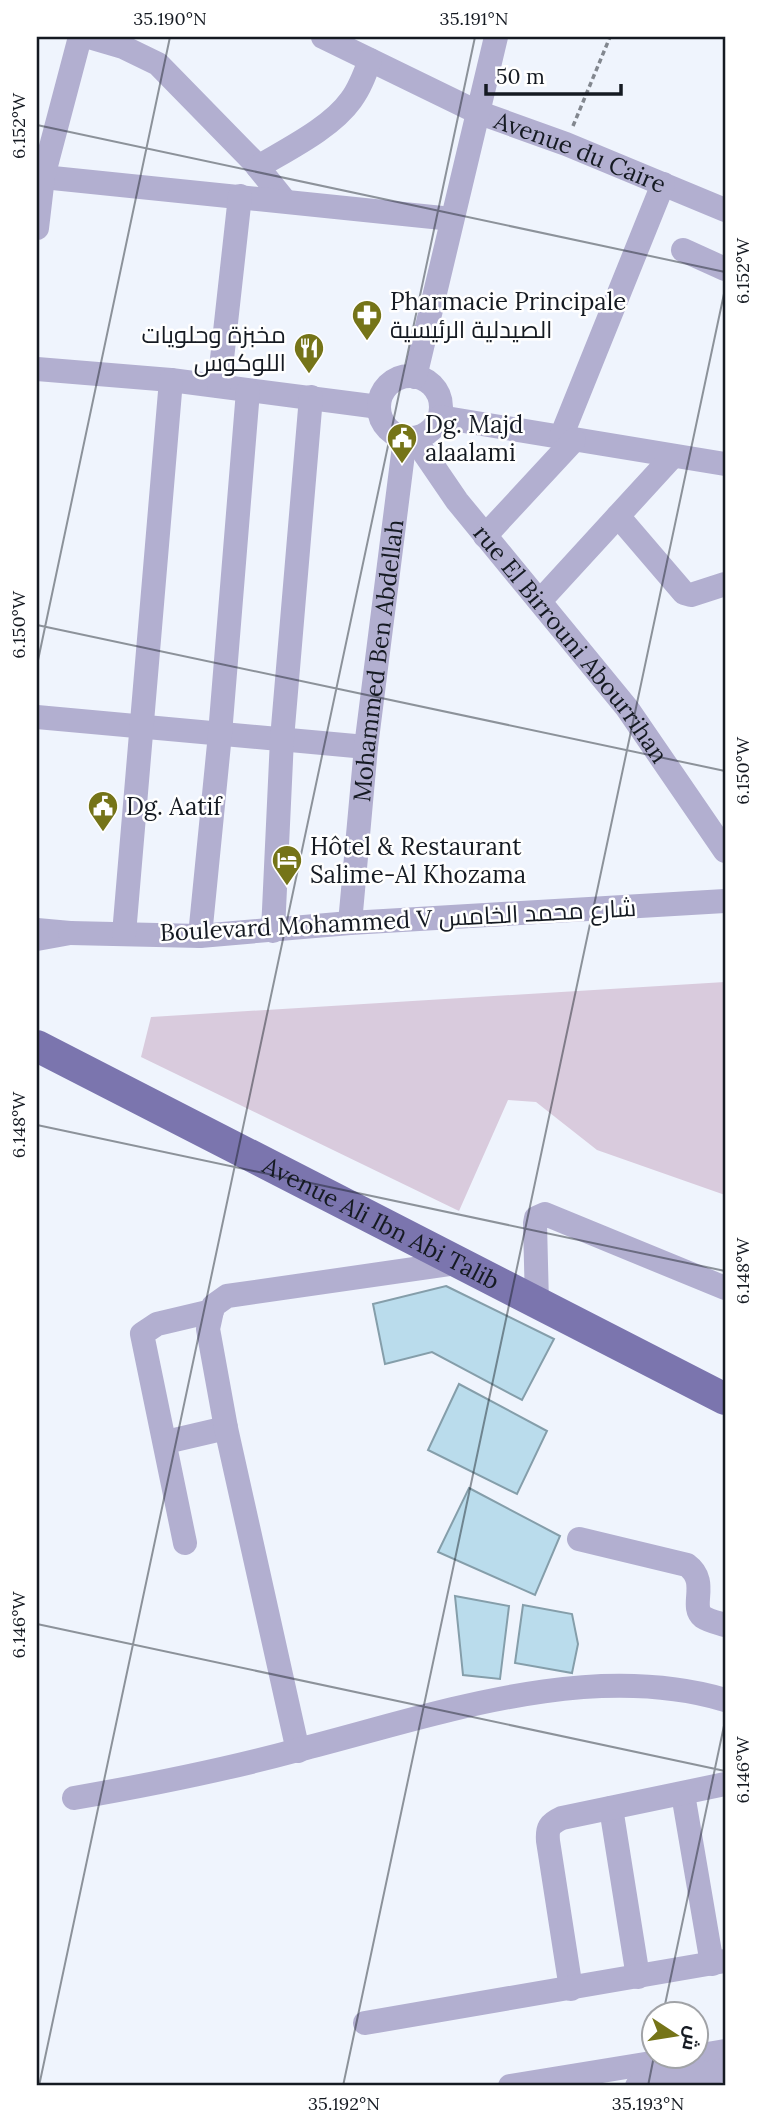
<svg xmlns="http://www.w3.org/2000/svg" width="762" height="2123" viewBox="0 0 762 2123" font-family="Lora,Cairo,serif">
<rect width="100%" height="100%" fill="#eff4fd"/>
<polygon fill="#d9cbdd" points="725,982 725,1195 597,1150 536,1102 508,1100 459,1211 141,1057 151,1017"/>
<g fill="#badcec" stroke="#859eaa" stroke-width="2">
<polygon points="446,1286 554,1339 522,1400 432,1352 385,1364 373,1304"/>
<polygon points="459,1384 547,1431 517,1494 428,1450"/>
<polygon points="469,1488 560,1536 535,1595 438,1552"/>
<polygon points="455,1596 509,1606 500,1679 463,1675"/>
<polygon points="523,1605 572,1614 578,1644 572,1673 515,1663"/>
</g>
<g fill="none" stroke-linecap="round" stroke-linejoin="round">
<polyline stroke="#82878f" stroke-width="3.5" stroke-dasharray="5 3.5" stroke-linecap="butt" points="573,126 610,37"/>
<g stroke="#b2afd0" stroke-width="24">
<polyline points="89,37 123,47 158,64 252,160 285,201"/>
<path id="s1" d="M323,37L477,112L566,144L725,210"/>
<path d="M258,167C288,149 331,128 351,100C360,88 365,74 370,60"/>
<polyline points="43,177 452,219"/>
<polyline points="37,228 43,177 80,37"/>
<polyline points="683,250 725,269"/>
<polyline points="37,369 171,380 379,407"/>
<circle cx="410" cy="407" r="31"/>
<polyline points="415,377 496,37"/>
<polyline points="219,386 240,196"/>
<polyline points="440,417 725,464"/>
<polyline points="561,437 663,184"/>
<path id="s2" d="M414,438L457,501L627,708L725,851"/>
<polyline points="618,516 684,593 691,595 725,584"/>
<polyline points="485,536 574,440"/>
<polyline points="540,601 673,456"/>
<polyline points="37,717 366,747"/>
<path id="s3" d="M350,923L366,747L405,438"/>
<polyline points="37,930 70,933 37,939"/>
<polyline points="273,931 282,739 311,397"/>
<polyline points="70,933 200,936 350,923 725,901"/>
<polyline points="124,934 171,380"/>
<polyline points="200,936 220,734 248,391"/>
<polyline points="537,1304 535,1223 536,1218 545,1214 725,1288"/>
<polyline points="166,1442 226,1428"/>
<path d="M579,1539L687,1565C710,1582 689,1606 703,1617C709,1621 719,1623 725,1625"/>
<polyline points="185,1543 142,1334 157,1324 212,1311"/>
<polyline points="298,1751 226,1428 208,1329 213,1306 227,1296 456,1263"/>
<polyline points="683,1794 712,1964"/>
<path d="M74,1798C149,1785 224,1770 298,1750C432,1716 587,1659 725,1700"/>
<polyline points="611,1808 638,1977"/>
<path d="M571,1989L548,1841C547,1828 549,1824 562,1818L725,1784"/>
<polyline points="365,2023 725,1961"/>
<polyline points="696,2056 725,2051"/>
<polyline points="510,2086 694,2056"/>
<polyline points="637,2086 725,2070"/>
</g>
<path stroke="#7b75ae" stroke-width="32" id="s4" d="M37,1046L725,1399"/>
</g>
<path fill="none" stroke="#151a22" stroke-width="2" stroke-opacity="0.45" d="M37,125L725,272M37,625L725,771M37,665L170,37M37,1125L725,1271M37,1624L725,1771M663,2014L725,1721M39,2086L475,37M343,2086L725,289M648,2086L654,2056"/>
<defs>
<g id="pharmacy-pin" transform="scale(1.575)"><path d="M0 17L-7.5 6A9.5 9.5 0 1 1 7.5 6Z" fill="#757418" stroke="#fff"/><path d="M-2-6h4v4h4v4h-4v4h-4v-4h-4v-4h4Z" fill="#fff"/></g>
<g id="restaurant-pin" transform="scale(1.575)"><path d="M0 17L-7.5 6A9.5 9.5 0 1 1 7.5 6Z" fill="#757418" stroke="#fff"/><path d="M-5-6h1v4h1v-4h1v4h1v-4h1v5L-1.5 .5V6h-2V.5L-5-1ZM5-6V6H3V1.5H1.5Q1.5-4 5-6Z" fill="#fff"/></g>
<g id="civic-pin" transform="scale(1.575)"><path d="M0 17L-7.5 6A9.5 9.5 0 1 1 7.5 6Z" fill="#757418" stroke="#fff"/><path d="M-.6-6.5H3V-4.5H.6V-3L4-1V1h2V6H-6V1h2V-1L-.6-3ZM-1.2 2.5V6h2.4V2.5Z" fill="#fff"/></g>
<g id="hotel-pin" transform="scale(1.575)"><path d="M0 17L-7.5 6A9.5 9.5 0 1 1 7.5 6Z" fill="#757418" stroke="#fff"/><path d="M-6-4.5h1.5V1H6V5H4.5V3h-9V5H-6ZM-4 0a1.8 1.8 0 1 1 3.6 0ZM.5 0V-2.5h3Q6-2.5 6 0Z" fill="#fff"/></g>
</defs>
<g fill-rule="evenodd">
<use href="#pharmacy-pin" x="367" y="315"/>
<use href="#restaurant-pin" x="309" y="348"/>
<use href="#civic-pin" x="402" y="438"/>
<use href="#civic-pin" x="103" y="806"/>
<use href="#hotel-pin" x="287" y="860"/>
</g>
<g text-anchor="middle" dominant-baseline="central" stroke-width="5" stroke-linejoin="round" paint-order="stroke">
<g font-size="24" fill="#151a22" stroke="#fff">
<text stroke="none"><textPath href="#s1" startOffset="282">Avenue du Caire</textPath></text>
<text stroke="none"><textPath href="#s2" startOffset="259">rue El Birrouni Abourrihan</textPath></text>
<text stroke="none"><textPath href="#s3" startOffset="264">Mohammed Ben Abdellah</textPath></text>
<text transform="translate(398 920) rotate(-3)">Boulevard Mohammed V شارع محمد الخامس</text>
<text stroke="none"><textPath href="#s4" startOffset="387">Avenue Ali Ibn Abi Talib</textPath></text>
</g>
<g font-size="24" fill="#151a22" stroke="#fff" text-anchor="start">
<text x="390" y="301">Pharmacie Principale<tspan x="390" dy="28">الصيدلية الرئيسية</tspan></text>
<text x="286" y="334" text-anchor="end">مخبزة وحلويات<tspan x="286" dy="28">اللوكوس</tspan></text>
<text x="425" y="424">Dg. Majd<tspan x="425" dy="28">alaalami</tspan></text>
<text x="126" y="806">Dg. Aatif</text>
<text x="310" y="846">Hôtel &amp; Restaurant<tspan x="310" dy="28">Salime-Al Khozama</tspan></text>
</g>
</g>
<rect width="762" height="2123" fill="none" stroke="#ffffff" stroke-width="77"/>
<g transform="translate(675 2035) rotate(102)"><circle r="33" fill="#ffffff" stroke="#a1a3a7" stroke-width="2"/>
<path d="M0-5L12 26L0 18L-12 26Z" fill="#757418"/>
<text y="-10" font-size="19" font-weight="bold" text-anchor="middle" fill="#151a22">ش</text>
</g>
<path d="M486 84v10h135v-10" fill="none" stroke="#151a22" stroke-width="3.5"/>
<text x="496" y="84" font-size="21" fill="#151a22" stroke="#ffffff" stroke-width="5" paint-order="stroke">50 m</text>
<rect x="38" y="38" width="686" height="2046" fill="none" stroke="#151a22" stroke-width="2.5"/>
<g font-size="18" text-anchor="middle" fill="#151a22">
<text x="170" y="25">35.190°N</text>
<text x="474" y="25">35.191°N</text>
<text transform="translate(19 126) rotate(-90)" y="6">6.152°W</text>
<text transform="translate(743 271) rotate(-90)" y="6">6.152°W</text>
<text transform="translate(19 625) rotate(-90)" y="6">6.150°W</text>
<text transform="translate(743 771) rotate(-90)" y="6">6.150°W</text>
<text transform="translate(19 1125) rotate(-90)" y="6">6.148°W</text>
<text transform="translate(743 1271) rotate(-90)" y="6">6.148°W</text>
<text transform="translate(19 1625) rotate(-90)" y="6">6.146°W</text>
<text transform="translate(743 1770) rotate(-90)" y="6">6.146°W</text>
<text x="344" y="2110">35.192°N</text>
<text x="648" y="2110">35.193°N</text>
</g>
</svg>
